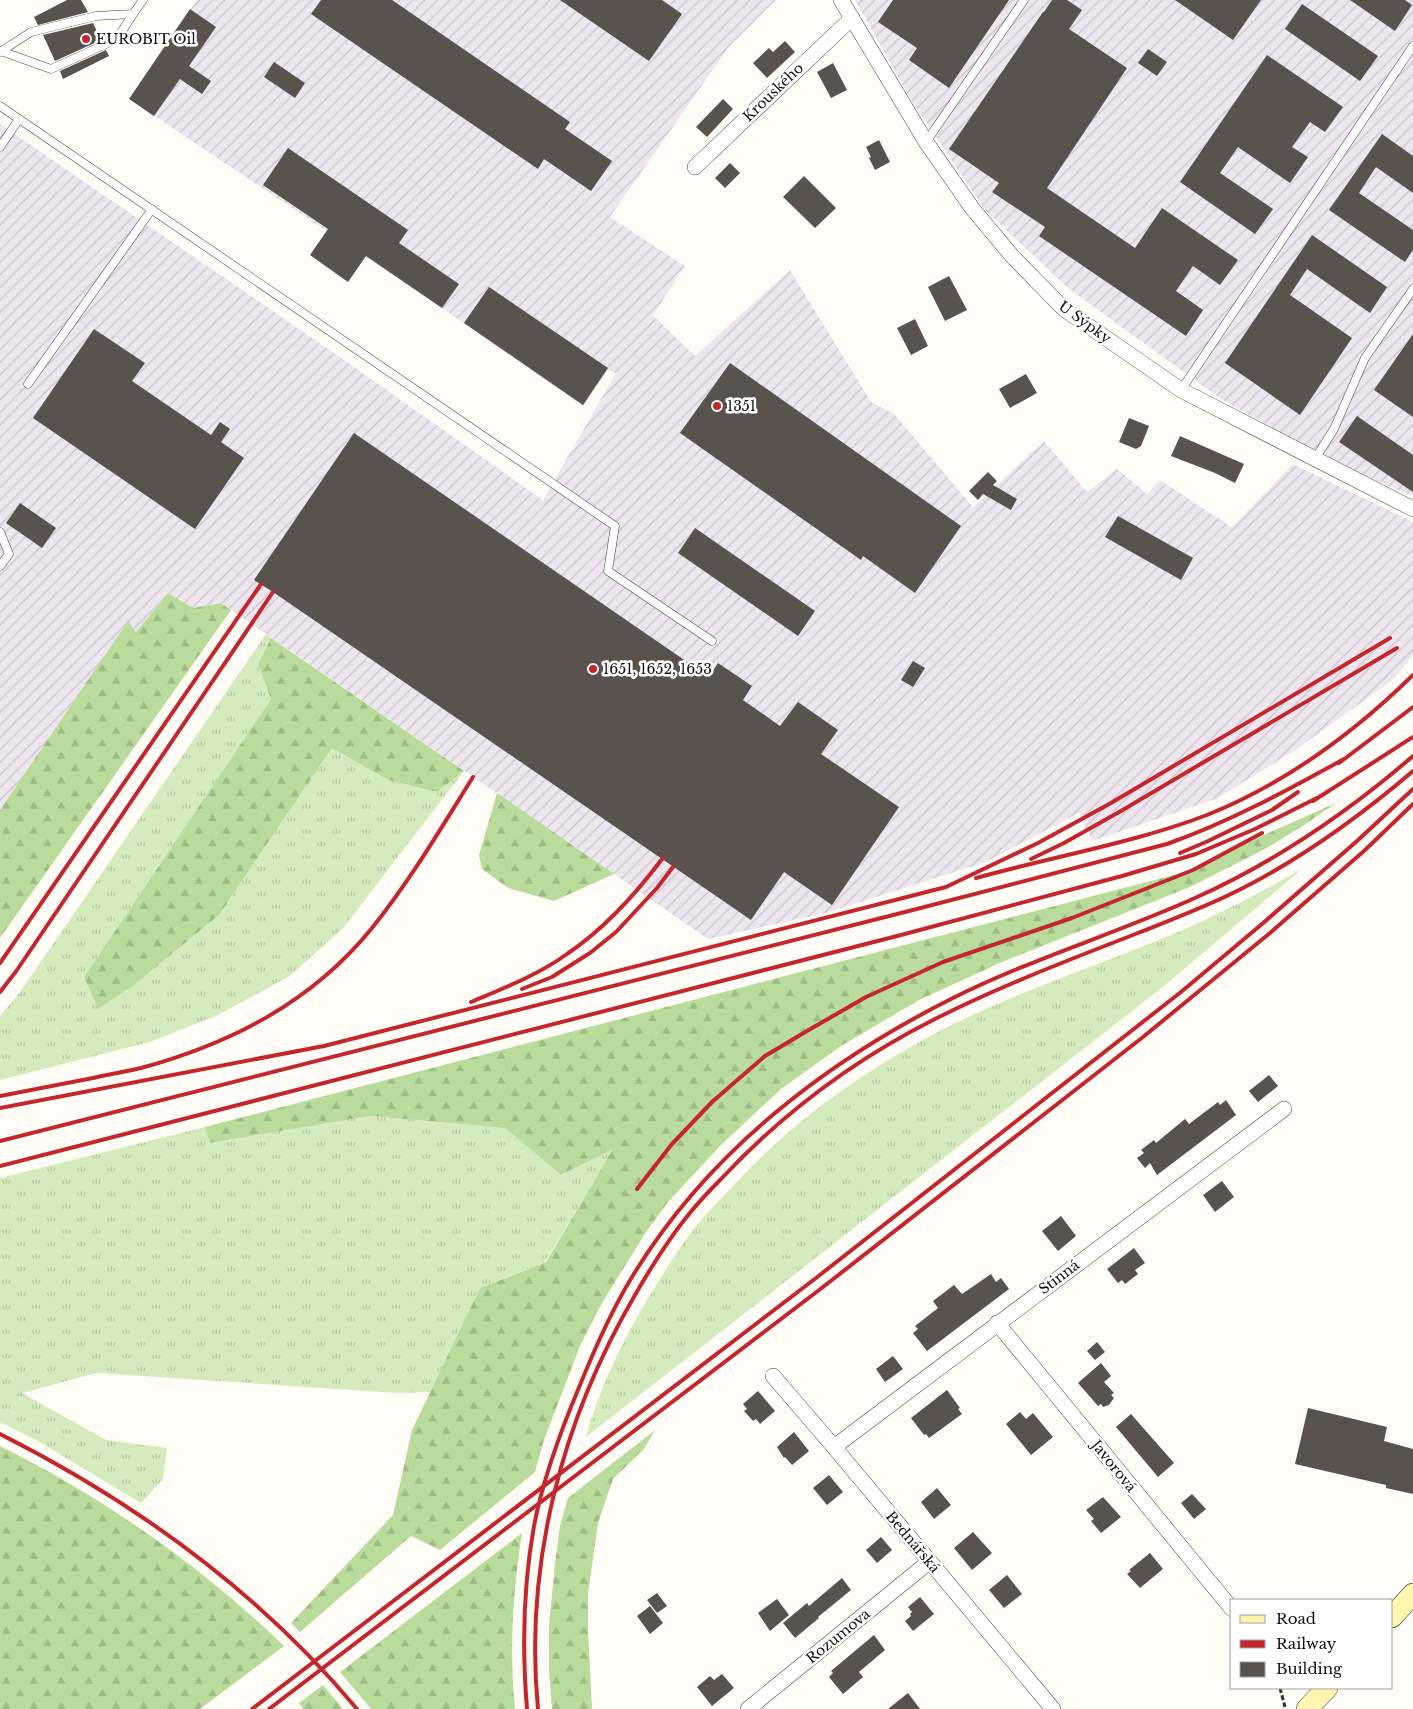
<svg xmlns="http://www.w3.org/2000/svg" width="1413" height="1709" viewBox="0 0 1413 1709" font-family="'Libre Baskerville',serif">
<defs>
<pattern id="industrial-furrows" width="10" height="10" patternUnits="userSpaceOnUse" patternTransform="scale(1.25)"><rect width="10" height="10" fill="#eee6ef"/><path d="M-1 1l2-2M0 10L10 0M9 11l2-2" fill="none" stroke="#cbc4cc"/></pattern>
<pattern id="grass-tufts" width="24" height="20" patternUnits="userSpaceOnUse" patternTransform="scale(1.25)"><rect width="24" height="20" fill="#d5ebbd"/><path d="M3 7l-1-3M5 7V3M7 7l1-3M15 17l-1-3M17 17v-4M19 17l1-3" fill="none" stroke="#b6c8a1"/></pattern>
<pattern id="forest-firs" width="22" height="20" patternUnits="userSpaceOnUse" patternTransform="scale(1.25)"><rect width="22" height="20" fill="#b9dc9c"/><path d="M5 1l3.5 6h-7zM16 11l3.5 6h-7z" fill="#9ebc85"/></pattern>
</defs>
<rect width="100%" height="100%" fill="#fffdf5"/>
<g fill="url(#industrial-furrows)">
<polygon points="197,0 776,0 728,48 610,217 685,266 653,315 695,356 790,270 871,402 894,414 973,507 1044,441 1087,492 1117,469 1147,494 1160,480 1232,527 1293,464 1413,522 1413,655 1394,679 1297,749 1216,799 1092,841 1079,813 986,862 826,913 708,939 221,603 193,608 168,593 136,632 128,622 0,810 0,124 334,353 543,500 616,373 608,370 583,406 442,308 129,99"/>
<polygon points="855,0 1413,0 1413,496 1339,465 1221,399 1069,289 986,211 913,103"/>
</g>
<g fill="url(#grass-tufts)">
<polygon points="266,634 271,638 258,664 271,699 84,977 98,1009 133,986 219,915 332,748 388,780 437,792 464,771 344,927 290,976 218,1015 150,1042 0,1080 0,1016 20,992"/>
<path d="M1302,869L1163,987L586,1437C598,1393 618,1350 641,1310C658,1282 675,1253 696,1226C707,1213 719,1200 731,1188C792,1122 857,1075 936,1033C1008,995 1086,970 1161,939C1210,919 1256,895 1302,869Z"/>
<polygon points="371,1116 505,1128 561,1175 614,1148 545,1262 480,1288 431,1392 397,1393 97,1373 22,1393 106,1440 167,1448 163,1479 141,1503 36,1440 0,1422 0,1178 205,1127 210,1143"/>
</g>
<g fill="url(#forest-firs)">
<polygon points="168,593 193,608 221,603 231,610 0,938 0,810 128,621 136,632"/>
<polygon points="271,638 464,771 437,792 388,780 332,748 219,915 133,986 98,1009 84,977 271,699 258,664"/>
<polygon points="497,793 614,874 554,901 508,888 482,869 479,855"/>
<polygon points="1336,803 1301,827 1265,849 1190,887 1002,962 919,1000 841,1046 781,1089 721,1145 668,1202 646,1232 602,1303 580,1346 544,1440 535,1472 440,1550 411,1536 300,1632 291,1623 393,1515 412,1430 480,1288 546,1262 613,1149 561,1175 505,1128 371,1116 210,1143 205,1127 1193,870 1237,847"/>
<polygon points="655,1430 644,1449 613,1479 598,1523 588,1594 588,1630 592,1709 552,1709 549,1670 549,1625 555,1564 560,1526 568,1498"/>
<path d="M0,1446C104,1498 200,1565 284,1646L200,1709H0Z"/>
<path d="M522,1533C513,1591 509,1650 515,1709H371L340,1672Z"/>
<polygon points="323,1685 343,1709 303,1709 299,1703"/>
</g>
<g fill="#5a524d">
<polygon points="67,0 81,0 88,12 38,25 34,17"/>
<polygon points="321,0 392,0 570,122 565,129 612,161 591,191 544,159 538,169 311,14"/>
<polygon points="560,0 662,0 682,14 649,61"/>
<polygon points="893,0 1009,0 949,88 909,60 917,48 878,22"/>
<polygon points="1052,0 1067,0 1082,10 1069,29 1127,68 1047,188 1135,248 1162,208 1238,260 1220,285 1193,266 1176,291 1203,310 1186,336 1039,236 1045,227 992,192 999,183 949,149 1043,12 1044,12"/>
<polygon points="1175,0 1261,0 1233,40"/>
<polygon points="1350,0 1405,0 1412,5 1395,31"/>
<polygon points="1302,4 1378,56 1360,81 1285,29"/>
<polygon points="190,9 216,27 189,66 211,81 202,94 180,79 154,116 129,99"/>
<polygon points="93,23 101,40 55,61 43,35"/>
<polygon points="785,41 795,52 767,78 753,63 769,48 773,52"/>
<polygon points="1148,49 1167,62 1157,76 1138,63"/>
<polygon points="106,50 109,56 63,79 60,71"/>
<polygon points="1267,55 1343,107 1325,132 1310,122 1292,147 1308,157 1290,183 1238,147 1220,173 1273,209 1255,234 1180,182"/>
<polygon points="274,62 305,83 295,98 264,77"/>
<polygon points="833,63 847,90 831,98 817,72"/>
<polygon points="723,99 733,109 707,137 696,127"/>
<polygon points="1382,134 1413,156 1413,193 1376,167 1359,193 1413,230 1413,250 1405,262 1329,210"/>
<polygon points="879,140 890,162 875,170 869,158 871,157 866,147"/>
<polygon points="288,148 408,230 399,243 459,284 442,308 366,256 348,282 310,255 328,229 263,185"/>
<polygon points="730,163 740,173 725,188 715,178"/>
<polygon points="804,176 836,208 815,228 783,197"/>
<polygon points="1312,235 1387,287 1370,313 1307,269 1290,295 1352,338 1300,415 1225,363"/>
<polygon points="949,276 967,310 945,321 928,287"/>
<polygon points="489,287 608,368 583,405 464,323"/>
<polygon points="915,319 928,346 911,355 897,328"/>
<polygon points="94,329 145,363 132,381 211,435 220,422 230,429 221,442 244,458 195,529 33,418"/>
<polygon points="1413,334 1413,417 1374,390"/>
<polygon points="730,363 961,526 915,593 863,556 861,560 680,433"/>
<polygon points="1026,374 1037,393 1010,408 999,389"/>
<polygon points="1357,416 1413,455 1413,492 1339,442"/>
<polygon points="1129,418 1149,426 1141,446 1136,449 1119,442"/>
<polygon points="354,433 709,677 718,663 752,686 743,700 780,726 798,702 838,730 821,754 899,807 832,905 784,872 751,920 273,592 254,580"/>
<polygon points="1180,436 1244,464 1235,483 1215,473 1171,456"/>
<polygon points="988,472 997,481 993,485 1017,499 1011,510 983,494 978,500 969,491"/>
<polygon points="20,503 56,528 42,548 6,523"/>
<polygon points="1118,516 1193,558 1181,580 1105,537"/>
<polygon points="695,528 815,611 798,636 678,553"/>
<polygon points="913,661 925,668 913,687 901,680"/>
<polygon points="1269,1075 1278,1086 1258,1102 1249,1091"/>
<polygon points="1226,1100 1236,1115 1157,1175 1150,1163 1145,1168 1137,1158 1144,1153 1141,1150 1154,1140 1156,1143 1185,1119 1189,1124 1218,1102 1220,1105"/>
<polygon points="1222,1181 1234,1197 1215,1212 1203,1195"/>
<polygon points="1061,1216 1076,1236 1058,1251 1042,1231"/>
<polygon points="1134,1248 1145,1263 1135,1270 1138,1274 1125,1284 1122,1280 1118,1283 1107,1269"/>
<polygon points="991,1274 996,1282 1001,1278 1009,1289 927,1351 913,1333 918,1329 915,1326 938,1308 933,1301 954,1285 962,1294"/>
<polygon points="1097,1342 1105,1352 1095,1360 1087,1351"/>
<polygon points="893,1356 903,1369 885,1382 876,1369"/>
<polygon points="1101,1363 1111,1376 1104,1382 1114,1393 1111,1395 1114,1398 1109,1405 1103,1407 1101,1404 1098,1406 1078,1383"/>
<polygon points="947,1390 960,1408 958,1409 962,1414 929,1438 926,1434 924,1435 911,1418"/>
<polygon points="758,1391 775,1411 760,1424 756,1419 753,1421 744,1411 747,1409 743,1404"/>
<polygon points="1308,1408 1387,1427 1384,1441 1413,1449 1413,1494 1386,1488 1386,1485 1295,1464"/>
<polygon points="1020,1412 1026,1419 1033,1413 1053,1437 1031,1455 1006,1424"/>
<polygon points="1131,1414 1174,1463 1158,1477 1116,1427"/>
<polygon points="794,1432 809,1451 792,1465 785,1457 784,1458 777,1447"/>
<polygon points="829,1475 843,1492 827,1505 813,1488"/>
<polygon points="937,1488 951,1505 934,1519 921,1502"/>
<polygon points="1192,1494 1206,1509 1194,1519 1181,1503"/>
<polygon points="1103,1497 1121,1517 1101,1533 1091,1521 1094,1519 1086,1510"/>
<polygon points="973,1532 992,1553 972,1570 954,1548"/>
<polygon points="881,1537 892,1550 877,1563 866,1550"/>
<polygon points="1150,1553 1163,1569 1140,1588 1127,1574 1131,1571 1129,1570"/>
<polygon points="1007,1575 1022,1594 1004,1608 989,1590"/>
<polygon points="842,1578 851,1590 818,1617 819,1618 795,1638 783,1623 807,1603 809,1606"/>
<polygon points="657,1593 667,1606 657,1613 647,1600"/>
<polygon points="920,1597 934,1614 913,1631 905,1621 911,1616 910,1614 912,1612 908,1607"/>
<polygon points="777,1599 789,1615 770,1631 758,1613"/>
<polygon points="650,1606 663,1623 650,1634 637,1616"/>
<polygon points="874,1635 885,1650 859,1672 863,1677 843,1694 829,1677 833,1673 831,1671"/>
<polygon points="722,1674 734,1688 712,1706 697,1687 710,1676 714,1680"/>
<polygon points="908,1693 920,1709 888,1709"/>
</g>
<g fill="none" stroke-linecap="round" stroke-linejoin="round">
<g stroke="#444" stroke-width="9">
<g id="service">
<polyline points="1,51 51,69 117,39 133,14"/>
<polyline points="0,52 31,32 96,16 133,14 143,0"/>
<polyline points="0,106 615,526 608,571 712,641"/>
<polyline points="926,142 1024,0"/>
<polyline points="0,147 19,119"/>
<polyline points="28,384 152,209"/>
<polyline points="1181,390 1413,46"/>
<polyline points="1315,459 1334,429 1365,358 1413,289"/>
<polyline points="0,532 9,554 0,566"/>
</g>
</g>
<g stroke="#444" stroke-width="16">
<g id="minor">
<polyline points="841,0 926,142 972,208 1012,256 1064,309 1181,390 1413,509"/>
<polyline points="695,167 852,18"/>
<polyline points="997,1323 1232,1609"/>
<polyline points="773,1376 834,1447 1053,1709"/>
<polyline points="834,1447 1284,1109"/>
<polyline points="748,1709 929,1562"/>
</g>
</g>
<g stroke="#333" stroke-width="22">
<g id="secondary">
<polyline points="1392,1617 1413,1594"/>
<polyline points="1307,1709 1327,1688"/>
</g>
</g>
<polyline stroke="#333" stroke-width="3" stroke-dasharray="5 2.5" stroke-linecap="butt" points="1280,1688 1285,1707"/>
<use href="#service" stroke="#fff" stroke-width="8"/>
<use href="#minor" stroke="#fff" stroke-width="15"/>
<use href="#secondary" stroke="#fff6b0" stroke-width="21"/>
<g stroke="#c4262e" stroke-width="4">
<polyline points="1339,763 1413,707"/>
<polyline points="1313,801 1413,737"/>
<polyline points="1180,853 1206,842 1272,810 1298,792"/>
<polyline points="1031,859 1064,843 1121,811 1397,648"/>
<path d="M976,878C1051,857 1134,843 1207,815C1284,784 1354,733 1413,675"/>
<polyline points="0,963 261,584"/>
<polyline points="522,989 552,977 590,953 616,932 657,888 673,867"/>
<polyline points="0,992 17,970 273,592"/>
<path d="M471,1002C504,988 538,975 567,954C604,929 635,895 662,859"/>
<path d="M0,1096C31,1090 62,1084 93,1078C109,1074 125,1072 141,1068C232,1043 312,1002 372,928C410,881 441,828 473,777"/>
<polyline points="0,1108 324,1046 946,887 1038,843 1111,803 1390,638"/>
<path d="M0,1141L909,911L1167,844C1229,822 1286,791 1344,759"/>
<polyline points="0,1166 901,935 1122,876 1196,854 1255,829 1317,798"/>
<polyline points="637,1189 672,1144 712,1102 765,1056 807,1031 866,997 943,962 1072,918 1193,870 1262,833"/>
<path d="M0,1434C135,1502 260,1593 357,1709"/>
<polyline points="252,1709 816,1278 1181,992 1262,924 1357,841 1413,789"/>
<polyline points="269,1709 823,1287 1143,1037 1270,933 1364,851 1413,804"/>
<path d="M527,1709C522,1648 523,1587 534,1526C543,1478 561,1430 580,1385C595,1348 611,1311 632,1277C707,1153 825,1062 953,998C1031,959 1115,934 1195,898C1275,862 1347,813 1413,756"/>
<path d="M538,1709C524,1564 562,1420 635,1295C650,1269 666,1243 685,1219C696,1205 709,1191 722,1178C784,1112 852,1061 933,1020C1000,986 1069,960 1138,933C1173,919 1208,906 1241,889C1304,857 1359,817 1413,771"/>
</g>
</g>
<g fill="#c4262e" stroke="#fff" stroke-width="2">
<circle cx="86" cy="39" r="5"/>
<circle cx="717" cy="406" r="5"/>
<circle cx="593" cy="669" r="5"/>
</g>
<g text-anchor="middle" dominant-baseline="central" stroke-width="5" stroke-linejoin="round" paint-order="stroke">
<g font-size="14" fill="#111" stroke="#fff" text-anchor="start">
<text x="96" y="39">EUROBIT Oil</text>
<text x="727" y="406">1351</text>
<text x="603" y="669">1651, 1652, 1653</text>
</g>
<g font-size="14" fill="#111" stroke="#fff">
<text transform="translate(773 92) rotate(-44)">Krouského</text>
<text transform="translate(1085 322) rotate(36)">U Sýpky</text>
<text transform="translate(1059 1277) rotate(-37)">Stinná</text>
<text transform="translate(1114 1466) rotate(51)">Javorová</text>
<text transform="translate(913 1542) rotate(50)">Bednářská</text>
<text transform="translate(838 1636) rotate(-39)">Rozumova</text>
</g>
</g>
<rect x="1230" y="1599" width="162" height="90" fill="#ffffff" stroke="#a0a0a0"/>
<rect x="1240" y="1615" width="25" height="8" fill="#fff6b0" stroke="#a0a0a0"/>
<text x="1276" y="1624" font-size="15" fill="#111111">Road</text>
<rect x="1240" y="1640" width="25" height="8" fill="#c4262e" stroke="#a0a0a0"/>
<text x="1276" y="1649" font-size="15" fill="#111111">Railway</text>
<rect x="1240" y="1662" width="25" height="15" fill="#5a524d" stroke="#a0a0a0"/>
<text x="1276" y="1674" font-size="15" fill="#111111">Building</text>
</svg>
